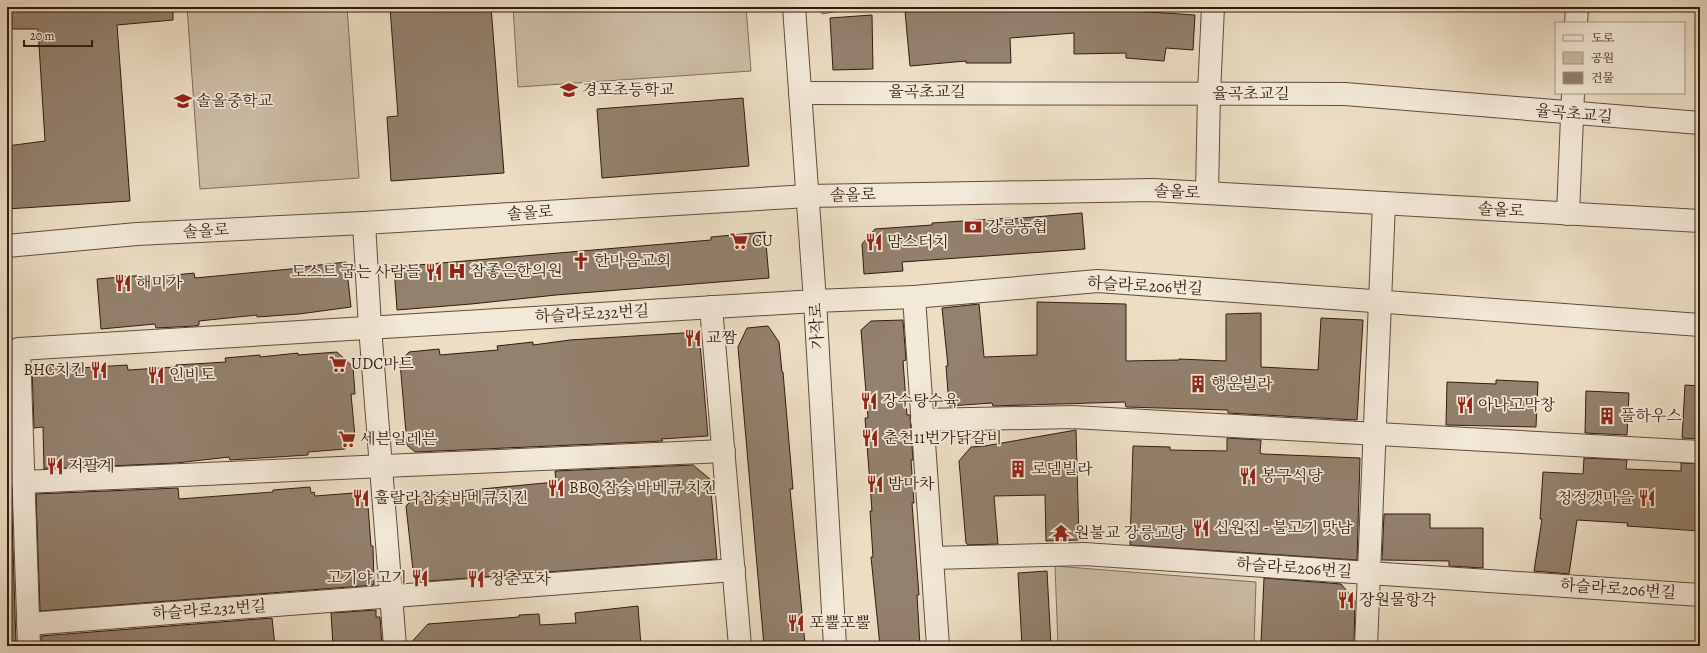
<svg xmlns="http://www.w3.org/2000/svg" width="1707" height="653" viewBox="0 0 1707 653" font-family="Alegreya,'Noto Serif KR',serif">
<rect width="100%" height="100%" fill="#ecddc3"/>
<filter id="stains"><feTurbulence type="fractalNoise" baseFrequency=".005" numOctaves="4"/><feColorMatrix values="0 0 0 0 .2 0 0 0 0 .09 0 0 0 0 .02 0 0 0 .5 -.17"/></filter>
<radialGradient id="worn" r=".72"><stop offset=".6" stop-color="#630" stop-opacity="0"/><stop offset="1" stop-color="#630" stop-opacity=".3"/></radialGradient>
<g fill="#ccbca4" stroke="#7f6c5a">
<polygon points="187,7 347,7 359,178 200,189"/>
<polygon points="513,7 746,7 751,71 518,87"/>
<polygon points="822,7 861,7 822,14"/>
<polygon points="1055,566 1256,582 1254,646 1058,646"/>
</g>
<g fill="#93806d" stroke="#321b0f">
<polygon points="7,7 173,7 173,20 117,25 130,201 7,209 7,146 45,141 38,29 7,29"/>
<polygon points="390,7 491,7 504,173 391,181 387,117 398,116"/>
<polygon points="931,7 1115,7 1116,10 1195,15 1193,50 1166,48 1164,61 1126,58 1126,53 1074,54 1074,33 1010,38 1011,63 966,63 966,61 910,66 905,11"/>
<polygon points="872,15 873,69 833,70 830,18"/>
<polygon points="743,98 749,166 602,178 597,109"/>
<polygon points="1082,213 1085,249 902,262 903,271 864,274 862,244 875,229 932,225 932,223 1010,218 1010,219"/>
<polygon points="765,232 769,278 556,295 471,304 397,310 394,267 711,240 711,237"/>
<polygon points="346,262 351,307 299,314 257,317 257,315 199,321 199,325 195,326 156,328 155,324 101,329 97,279 146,275 146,278 194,273 195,278 301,268 301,267"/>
<polygon points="1037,302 1126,304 1126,361 1179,360 1179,359 1226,361 1226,314 1261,313 1261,367 1318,370 1321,318 1363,320 1357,420 1228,413 1228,410 1126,407 1125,402 993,406 992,403 949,406 946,366 948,366 942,308 979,304 984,357 1037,355"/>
<polygon points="903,320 906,360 903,361 907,415 910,415 913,460 911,460 914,503 912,503 919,595 917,595 920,646 880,646 871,557 873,557 870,511 872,511 865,418 868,418 861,330 871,321"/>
<polygon points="768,326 779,342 782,372 783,372 793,489 790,489 805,644 783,646 764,646 738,347 747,328"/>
<polygon points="699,332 708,436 661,439 663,441 415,452 407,445 400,362 409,352 439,349 440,355 498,350 497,346 533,342 533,345 570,340"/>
<polygon points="337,352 353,367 355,394 351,394 355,437 345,449 308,452 308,455 230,460 229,457 176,463 44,469 43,427 34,428 32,368 78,365 79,368 127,365 128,370 176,367 176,365 226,362 225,358 260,355 260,357 298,353 298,355"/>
<polygon points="7,370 9,430 7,430"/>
<polygon points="1496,380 1538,382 1536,427 1446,425 1447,382 1496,384"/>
<polygon points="1685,385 1700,386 1700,439 1682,438"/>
<polygon points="1586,391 1629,393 1627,435 1585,433"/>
<polygon points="1076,430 1079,540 1046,541 1045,495 994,496 998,544 968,545 966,543 959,461 971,447 985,446"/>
<polygon points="1227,438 1261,440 1260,453 1263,454 1360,458 1357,560 1130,545 1133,446 1170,447 1170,450 1227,451"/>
<polygon points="1584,458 1627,460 1626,469 1681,471 1681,463 1700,464 1700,531 1627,526 1628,523 1577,520 1569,574 1534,571 1542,519 1540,519 1543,472 1583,474"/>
<polygon points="693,465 710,479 717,559 417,582 414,579 406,506 417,495 556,482 555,471"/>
<polygon points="7,481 11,481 11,484 16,646 7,646"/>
<polygon points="310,487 311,493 314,492 315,496 367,492 371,546 373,546 374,585 40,611 36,494 178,488 179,499 273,492 273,490"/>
<polygon points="1384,514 1430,514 1430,528 1483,528 1483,568 1449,566 1449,561 1382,560"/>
<polygon points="1047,571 1051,646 1022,646 1018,573"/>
<polygon points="1264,578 1341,584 1355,601 1354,646 1261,643"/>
<polygon points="638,606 641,646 408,646 428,624 519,617 519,615 539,614 540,625 576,623 575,613"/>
<polygon points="376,610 376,617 380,617 382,646 333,646 331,613"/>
<polygon points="272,618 275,646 41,646 41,636"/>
</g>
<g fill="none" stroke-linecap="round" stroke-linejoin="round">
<g stroke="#604c3c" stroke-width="24">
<g id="minor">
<polyline points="1576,23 1577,7"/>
<polyline points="800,93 1345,94 1700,123"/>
<polyline points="1207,193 1209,93 1213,7"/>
<polyline points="1568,214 1573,93"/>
<polyline points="364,223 370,327 395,646"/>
<polyline points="914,297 938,646"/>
<polyline points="711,307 740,646"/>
<polyline points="922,420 1073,417 1700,452"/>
<polyline points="23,482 724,451"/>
<polyline points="932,558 1084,554 1700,595"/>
<polyline points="28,624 734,570"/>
<polyline points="29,646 19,349 815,301 914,297 1098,281 1700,325"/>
<polyline points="1366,646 1384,203"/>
</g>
</g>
<g stroke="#604c3c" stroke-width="24">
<g id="tertiary">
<polyline points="794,7 815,301 835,646"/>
<polyline points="7,246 137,234 364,223 808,196 1153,190 1700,221"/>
</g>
</g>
<use href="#minor" stroke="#f3e9d8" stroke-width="22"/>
<use href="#tertiary" stroke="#f3e9d8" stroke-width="22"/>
</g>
<defs>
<g id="school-bare" transform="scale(1.38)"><path d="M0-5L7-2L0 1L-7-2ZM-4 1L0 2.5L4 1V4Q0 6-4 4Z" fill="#8f2418" stroke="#f3e9d8" stroke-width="2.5" paint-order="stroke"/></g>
<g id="bank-bare" transform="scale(1.38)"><path d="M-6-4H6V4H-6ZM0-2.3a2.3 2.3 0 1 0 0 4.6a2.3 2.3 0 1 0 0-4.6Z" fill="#8f2418" stroke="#f3e9d8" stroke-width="2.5" paint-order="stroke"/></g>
<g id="supermarket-bare" transform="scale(1.38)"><path d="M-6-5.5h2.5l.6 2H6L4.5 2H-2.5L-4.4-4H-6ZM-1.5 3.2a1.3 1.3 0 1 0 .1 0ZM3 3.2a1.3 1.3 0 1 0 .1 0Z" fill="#8f2418" stroke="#f3e9d8" stroke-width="2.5" paint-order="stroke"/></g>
<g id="restaurant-bare" transform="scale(1.38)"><path d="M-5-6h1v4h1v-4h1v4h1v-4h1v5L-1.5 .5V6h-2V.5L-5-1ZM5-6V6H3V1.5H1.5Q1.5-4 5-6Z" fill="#8f2418" stroke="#f3e9d8" stroke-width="2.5" paint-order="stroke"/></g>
<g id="church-bare" transform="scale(1.38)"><path d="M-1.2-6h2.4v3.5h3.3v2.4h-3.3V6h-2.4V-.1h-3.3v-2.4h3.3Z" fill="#8f2418" stroke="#f3e9d8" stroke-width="2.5" paint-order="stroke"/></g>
<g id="hospital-bare" transform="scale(1.38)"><path d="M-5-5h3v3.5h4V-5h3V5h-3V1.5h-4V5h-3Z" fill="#8f2418" stroke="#f3e9d8" stroke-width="2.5" paint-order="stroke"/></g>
<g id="building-bare" transform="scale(1.38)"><path d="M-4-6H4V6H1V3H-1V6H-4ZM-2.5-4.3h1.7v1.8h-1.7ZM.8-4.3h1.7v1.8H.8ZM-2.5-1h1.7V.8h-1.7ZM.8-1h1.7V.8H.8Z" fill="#8f2418" stroke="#f3e9d8" stroke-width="2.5" paint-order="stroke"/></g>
<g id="temple-bare" transform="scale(1.38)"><path d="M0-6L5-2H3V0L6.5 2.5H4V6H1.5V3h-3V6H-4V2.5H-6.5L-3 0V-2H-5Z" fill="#8f2418" stroke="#f3e9d8" stroke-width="2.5" paint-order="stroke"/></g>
</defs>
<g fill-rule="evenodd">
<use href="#school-bare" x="569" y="90"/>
<use href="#school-bare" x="183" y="101"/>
<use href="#bank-bare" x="973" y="227"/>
<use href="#supermarket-bare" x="739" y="241"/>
<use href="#restaurant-bare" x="874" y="242"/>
<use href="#church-bare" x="581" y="261"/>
<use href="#hospital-bare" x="457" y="271"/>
<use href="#restaurant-bare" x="434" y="272"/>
<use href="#restaurant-bare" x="123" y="283"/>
<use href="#restaurant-bare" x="693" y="338"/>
<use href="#supermarket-bare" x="338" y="364"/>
<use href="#restaurant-bare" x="99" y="370"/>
<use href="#restaurant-bare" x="156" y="375"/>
<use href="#building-bare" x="1198" y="384"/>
<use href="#restaurant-bare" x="869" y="401"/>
<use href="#restaurant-bare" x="1465" y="405"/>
<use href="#building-bare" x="1607" y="416"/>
<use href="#restaurant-bare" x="870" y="438"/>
<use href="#supermarket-bare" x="347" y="439"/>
<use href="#restaurant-bare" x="55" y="466"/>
<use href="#building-bare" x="1018" y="469"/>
<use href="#restaurant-bare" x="1248" y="476"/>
<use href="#restaurant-bare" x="875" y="484"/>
<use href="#restaurant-bare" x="556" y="488"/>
<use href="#restaurant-bare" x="361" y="498"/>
<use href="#restaurant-bare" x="1647" y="498"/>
<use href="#restaurant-bare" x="1201" y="528"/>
<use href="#temple-bare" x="1061" y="533"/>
<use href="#restaurant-bare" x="420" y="578"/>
<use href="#restaurant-bare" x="476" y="579"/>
<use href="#restaurant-bare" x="1346" y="600"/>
<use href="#restaurant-bare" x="796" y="623"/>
</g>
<g text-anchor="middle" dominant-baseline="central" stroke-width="3.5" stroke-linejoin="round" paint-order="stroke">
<g font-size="16" fill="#321b0f" stroke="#f3e9d8" text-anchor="start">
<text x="582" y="90">경포초등학교</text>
<text x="196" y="101">솔올중학교</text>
<text x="986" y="227">강릉농협</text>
<text x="752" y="241">CU</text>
<text x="887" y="242">맘스터치</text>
<text x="594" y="261">한마음교회</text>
<text x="470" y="271">참좋은한의원</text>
<text x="421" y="272" text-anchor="end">토스트 굽는 사람들</text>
<text x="136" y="283">해미가</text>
<text x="706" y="338">교짬</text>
<text x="351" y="364">UDC마트</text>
<text x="86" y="370" text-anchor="end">BHC치킨</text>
<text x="169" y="375">인비토</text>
<text x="1211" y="384">행운빌라</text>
<text x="882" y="401">장수탕수육</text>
<text x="1478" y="405">아나고막창</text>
<text x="1620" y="416">풀하우스</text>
<text x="883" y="438">춘천11번가닭갈비</text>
<text x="360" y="439">세븐일레븐</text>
<text x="68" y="466">저팔계</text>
<text x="1031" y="469">로뎀빌라</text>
<text x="1261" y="476">봉구식당</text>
<text x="888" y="484">밤마차</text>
<text x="569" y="488">BBQ 참숯 바베큐 치킨</text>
<text x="374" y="498">훌랄라참숯바베큐치킨</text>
<text x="1634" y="498" text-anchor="end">청정갯마을</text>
<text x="1214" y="528">십원집 - 불고기 맛남</text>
<text x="1074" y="533">원불교 강릉교당</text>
<text x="407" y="578" text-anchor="end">고기야 고기</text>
<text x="489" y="579">청춘포차</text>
<text x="1359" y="600">장원물항각</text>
<text x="809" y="623">포뿔포뿔</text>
</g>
<g font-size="16" fill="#321b0f" stroke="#f3e9d8">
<text x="927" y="92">율곡초교길</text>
<text x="1251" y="94">율곡초교길</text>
<text transform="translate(1574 114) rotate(5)">율곡초교길</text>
<text transform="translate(1177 192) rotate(3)">솔올로</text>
<text transform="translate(853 195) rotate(-1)">솔올로</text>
<text transform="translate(1501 210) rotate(3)">솔올로</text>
<text transform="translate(530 213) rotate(-4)">솔올로</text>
<text transform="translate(206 231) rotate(-3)">솔올로</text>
<text transform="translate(1145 286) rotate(3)">하슬라로206번길</text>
<text transform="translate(592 314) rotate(-3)">하슬라로232번길</text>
<text transform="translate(817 326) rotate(-93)">가작로</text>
<text transform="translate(1294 568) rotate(4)">하슬라로206번길</text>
<text transform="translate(1618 589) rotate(4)">하슬라로206번길</text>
<text transform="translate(209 610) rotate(-4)">하슬라로232번길</text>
</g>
</g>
<rect width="1707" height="653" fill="none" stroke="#ecddc3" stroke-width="24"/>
<rect x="8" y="8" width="1691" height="637" fill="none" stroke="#321b0f" stroke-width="2"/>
<rect x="12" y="12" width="1683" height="629" fill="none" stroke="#321b0f"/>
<rect x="1555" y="22" width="130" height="72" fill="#f3e9d8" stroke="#a69788"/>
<rect x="1563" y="35" width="20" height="6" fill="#f3e9d8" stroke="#a69788"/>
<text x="1591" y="42" font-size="12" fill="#321b0f">도로</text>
<rect x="1563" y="52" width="20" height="12" fill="#ccbca4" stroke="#a69788"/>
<text x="1591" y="62" font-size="12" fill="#321b0f">공원</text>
<rect x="1563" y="72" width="20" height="12" fill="#93806d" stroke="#a69788"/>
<text x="1591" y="82" font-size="12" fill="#321b0f">건물</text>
<path d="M24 40v6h68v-6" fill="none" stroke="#321b0f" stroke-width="2"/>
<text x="30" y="40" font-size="12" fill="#321b0f" stroke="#f3e9d8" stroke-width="3" paint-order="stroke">20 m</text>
<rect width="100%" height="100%" filter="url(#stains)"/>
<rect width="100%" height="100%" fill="url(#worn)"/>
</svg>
